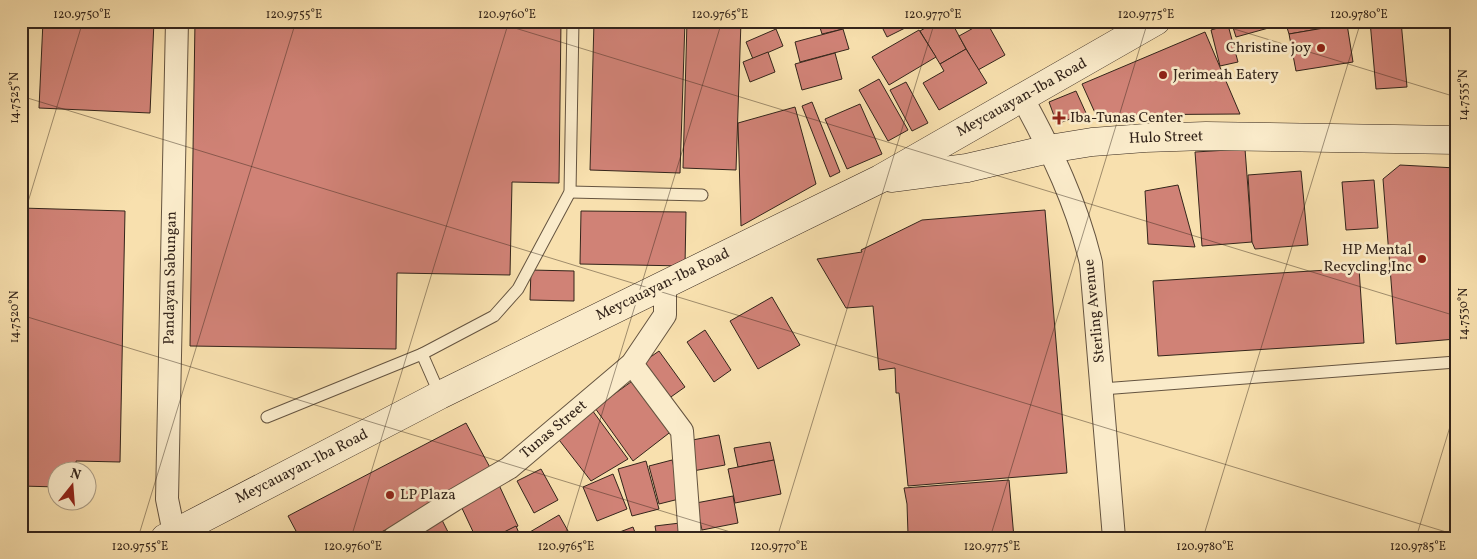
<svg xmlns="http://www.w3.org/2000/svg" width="1477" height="559" viewBox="0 0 1477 559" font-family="Vollkorn,serif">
<rect width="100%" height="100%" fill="#f8e0ae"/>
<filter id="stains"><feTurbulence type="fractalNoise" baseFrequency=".004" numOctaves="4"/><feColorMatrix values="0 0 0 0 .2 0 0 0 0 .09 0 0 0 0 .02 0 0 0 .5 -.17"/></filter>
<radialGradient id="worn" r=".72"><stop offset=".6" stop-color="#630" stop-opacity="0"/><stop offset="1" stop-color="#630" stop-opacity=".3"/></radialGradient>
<g fill="#d08276" stroke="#34251b">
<polygon points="43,21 154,21 150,113 39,108"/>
<polygon points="195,21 561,21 559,183 512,182 510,275 397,273 396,349 190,346"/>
<polygon points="594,21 685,21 680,173 590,170"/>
<polygon points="687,21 741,21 736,170 683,168"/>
<polygon points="818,21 841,21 843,29 822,34"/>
<polygon points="879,21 919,21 887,37"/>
<polygon points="937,21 951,21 966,49 940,64 920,31"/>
<polygon points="986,21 1005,55 978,70 959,36"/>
<polygon points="1231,21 1282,21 1283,24 1236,37"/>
<polygon points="1285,21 1346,21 1347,24 1289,34"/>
<polygon points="1370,21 1401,21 1407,87 1376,89"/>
<polygon points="1347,24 1353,62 1296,71 1289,34"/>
<polygon points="1228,25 1238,62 1220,66 1211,30"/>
<polygon points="776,29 783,46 753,59 746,42"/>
<polygon points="843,29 849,49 800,62 795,42"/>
<polygon points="919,30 936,57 889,85 872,57"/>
<polygon points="1205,32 1240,114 1096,115 1082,84"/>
<polygon points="966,49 987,83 939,110 923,83 944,71 940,64"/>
<polygon points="768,52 775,72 750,82 743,62"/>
<polygon points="835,53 842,79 802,90 795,64"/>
<polygon points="879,79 908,130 888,141 859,90"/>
<polygon points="906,82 928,123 912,131 890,90"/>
<polygon points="1076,91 1086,113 1057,124 1049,102"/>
<polygon points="812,102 840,172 830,177 802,106"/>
<polygon points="860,104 882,154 847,169 825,119"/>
<polygon points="795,107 816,184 741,226 738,123"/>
<polygon points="1245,149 1252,242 1202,246 1195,152"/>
<polygon points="1400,165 1456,168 1456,339 1396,344 1383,179"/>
<polygon points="1301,171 1308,245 1255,249 1252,242 1248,175"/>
<polygon points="1374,180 1378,228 1346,230 1342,182"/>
<polygon points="1178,185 1195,247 1148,244 1145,191"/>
<polygon points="21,208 125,211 120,462 76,461 76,472 58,472 58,487 21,486"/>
<polygon points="1045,210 1067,473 908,486 899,393 896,393 895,368 879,370 873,306 846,308 817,259 862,252 861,250 922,220"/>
<polygon points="581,211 686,212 685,266 580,264"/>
<polygon points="1359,268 1364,343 1158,356 1153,281"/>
<polygon points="531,270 574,271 574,301 530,300"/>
<polygon points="772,297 800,345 758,369 730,321"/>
<polygon points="705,330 731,370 714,382 687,342"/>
<polygon points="659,351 685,387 668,399 642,363"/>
<polygon points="635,379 673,430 633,461 595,408"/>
<polygon points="592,410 628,459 591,481 556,436"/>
<polygon points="466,423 493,473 370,538 282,538 296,531 288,516"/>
<polygon points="719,435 725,465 693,471 687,441"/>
<polygon points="770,442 774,460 738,467 734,448"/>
<polygon points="672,460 683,498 659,504 649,466"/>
<polygon points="774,460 781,494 735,503 728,469"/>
<polygon points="646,461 659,509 632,516 618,469"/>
<polygon points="541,469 558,500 534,513 517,481"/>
<polygon points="613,474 627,509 597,521 583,487"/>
<polygon points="1009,480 1014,538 906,538 908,534 907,504 904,488"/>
<polygon points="499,485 518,526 492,538 476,538 460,504"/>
<polygon points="733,496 738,523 702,530 696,503"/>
<polygon points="559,515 572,538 524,538 523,536"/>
<polygon points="442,520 451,538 412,538"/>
<polygon points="680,523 682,538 657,538 655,526"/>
<polygon points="516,526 521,538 492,538"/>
<polygon points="633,527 637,538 609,538 609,536"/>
</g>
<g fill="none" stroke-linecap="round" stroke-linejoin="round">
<g stroke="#655440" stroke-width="13">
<g id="lane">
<polyline points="570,192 702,195"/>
<polyline points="422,354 440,395"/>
<polyline points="1102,389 1456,362"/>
<polyline points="267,417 422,354 494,316 518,289 570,192 573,21"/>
</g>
</g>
<g stroke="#655440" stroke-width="24">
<g id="street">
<path d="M1023,99C1052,152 1077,204 1091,263L1114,538"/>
<polyline points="632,364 682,431 690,538"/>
<polyline points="174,533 167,499 177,21"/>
<polyline points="394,538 454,500 509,468 632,364 665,315 665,284"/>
</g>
</g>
<g stroke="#34251b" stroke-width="29">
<g id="secondary">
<polyline points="891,178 967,168 1049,149 1092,142 1145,138 1206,136 1456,140"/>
<polyline points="165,538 440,395 880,179 1156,21"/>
</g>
</g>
<use href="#lane" stroke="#faebca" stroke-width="11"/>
<use href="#street" stroke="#faebca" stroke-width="22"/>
<use href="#secondary" stroke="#faebca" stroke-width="28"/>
</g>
<path fill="none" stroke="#34251b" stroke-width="1" stroke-opacity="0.45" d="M492,21L1456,316M1208,21L1456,97M21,96L1456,535M21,225L83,21M21,315L750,538M21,534L35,538M138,538L296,21M351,538L509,21M564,538L722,21M777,538L935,21M990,538L1148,21M1203,538L1361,21M1416,538L1456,407"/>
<g fill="#8f2418" stroke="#faebca" stroke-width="2">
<circle cx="1321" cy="48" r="5"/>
<circle cx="1163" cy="75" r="5"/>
<path d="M1056.5 110.5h5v5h5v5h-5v5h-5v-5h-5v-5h5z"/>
<circle cx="1422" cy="259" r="5"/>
<circle cx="390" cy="495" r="5"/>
</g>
<g text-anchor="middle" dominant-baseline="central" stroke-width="5" stroke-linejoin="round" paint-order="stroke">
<g font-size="15" fill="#34251b" stroke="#faebca" text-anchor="start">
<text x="1311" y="48" text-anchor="end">Christine joy</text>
<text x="1173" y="75">Jerimeah Eatery</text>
<text x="1070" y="118">Iba-Tunas Center</text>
<text x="1412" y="250" text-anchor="end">HP Mental<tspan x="1412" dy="17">Recycling,Inc</tspan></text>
<text x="400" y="495">LP Plaza</text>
</g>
<g font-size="15" fill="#34251b" stroke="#faebca">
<text transform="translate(1022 98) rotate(-29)">Meycauayan-Iba Road</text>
<text transform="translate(1166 138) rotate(-2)">Hulo Street</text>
<text transform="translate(171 278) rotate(-89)">Pandayan Sabungan</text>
<text transform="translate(663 285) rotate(-26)">Meycauayan-Iba Road</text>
<text transform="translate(1095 311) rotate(-96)">Sterling Avenue</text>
<text transform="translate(554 430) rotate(-40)">Tunas Street</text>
<text transform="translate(302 467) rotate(-27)">Meycauayan-Iba Road</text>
</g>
</g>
<rect width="1477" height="559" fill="none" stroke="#f8e0ae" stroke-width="55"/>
<g transform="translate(72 486) rotate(17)"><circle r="24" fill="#faebca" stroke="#ab9c84"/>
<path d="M0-4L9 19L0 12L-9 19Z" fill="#8f2418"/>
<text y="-8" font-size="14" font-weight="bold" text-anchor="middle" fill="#34251b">N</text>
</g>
<rect x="28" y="28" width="1422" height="504" fill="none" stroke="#34251b" stroke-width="2"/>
<g font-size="12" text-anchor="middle" fill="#34251b">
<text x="82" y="18">120.9750°E</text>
<text x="294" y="18">120.9755°E</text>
<text x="507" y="18">120.9760°E</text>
<text x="720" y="18">120.9765°E</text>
<text x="933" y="18">120.9770°E</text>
<text x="1146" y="18">120.9775°E</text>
<text x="1359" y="18">120.9780°E</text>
<text transform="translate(1463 95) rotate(-90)" y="4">14.7535°N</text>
<text transform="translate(14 98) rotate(-90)" y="4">14.7525°N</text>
<text transform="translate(1463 314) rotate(-90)" y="4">14.7530°N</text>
<text transform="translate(14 317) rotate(-90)" y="4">14.7520°N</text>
<text x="140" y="550">120.9755°E</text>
<text x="353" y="550">120.9760°E</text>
<text x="566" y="550">120.9765°E</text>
<text x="779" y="550">120.9770°E</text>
<text x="992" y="550">120.9775°E</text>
<text x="1205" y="550">120.9780°E</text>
<text x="1418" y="550">120.9785°E</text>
</g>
<rect width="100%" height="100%" filter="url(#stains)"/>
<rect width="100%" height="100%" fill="url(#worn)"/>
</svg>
